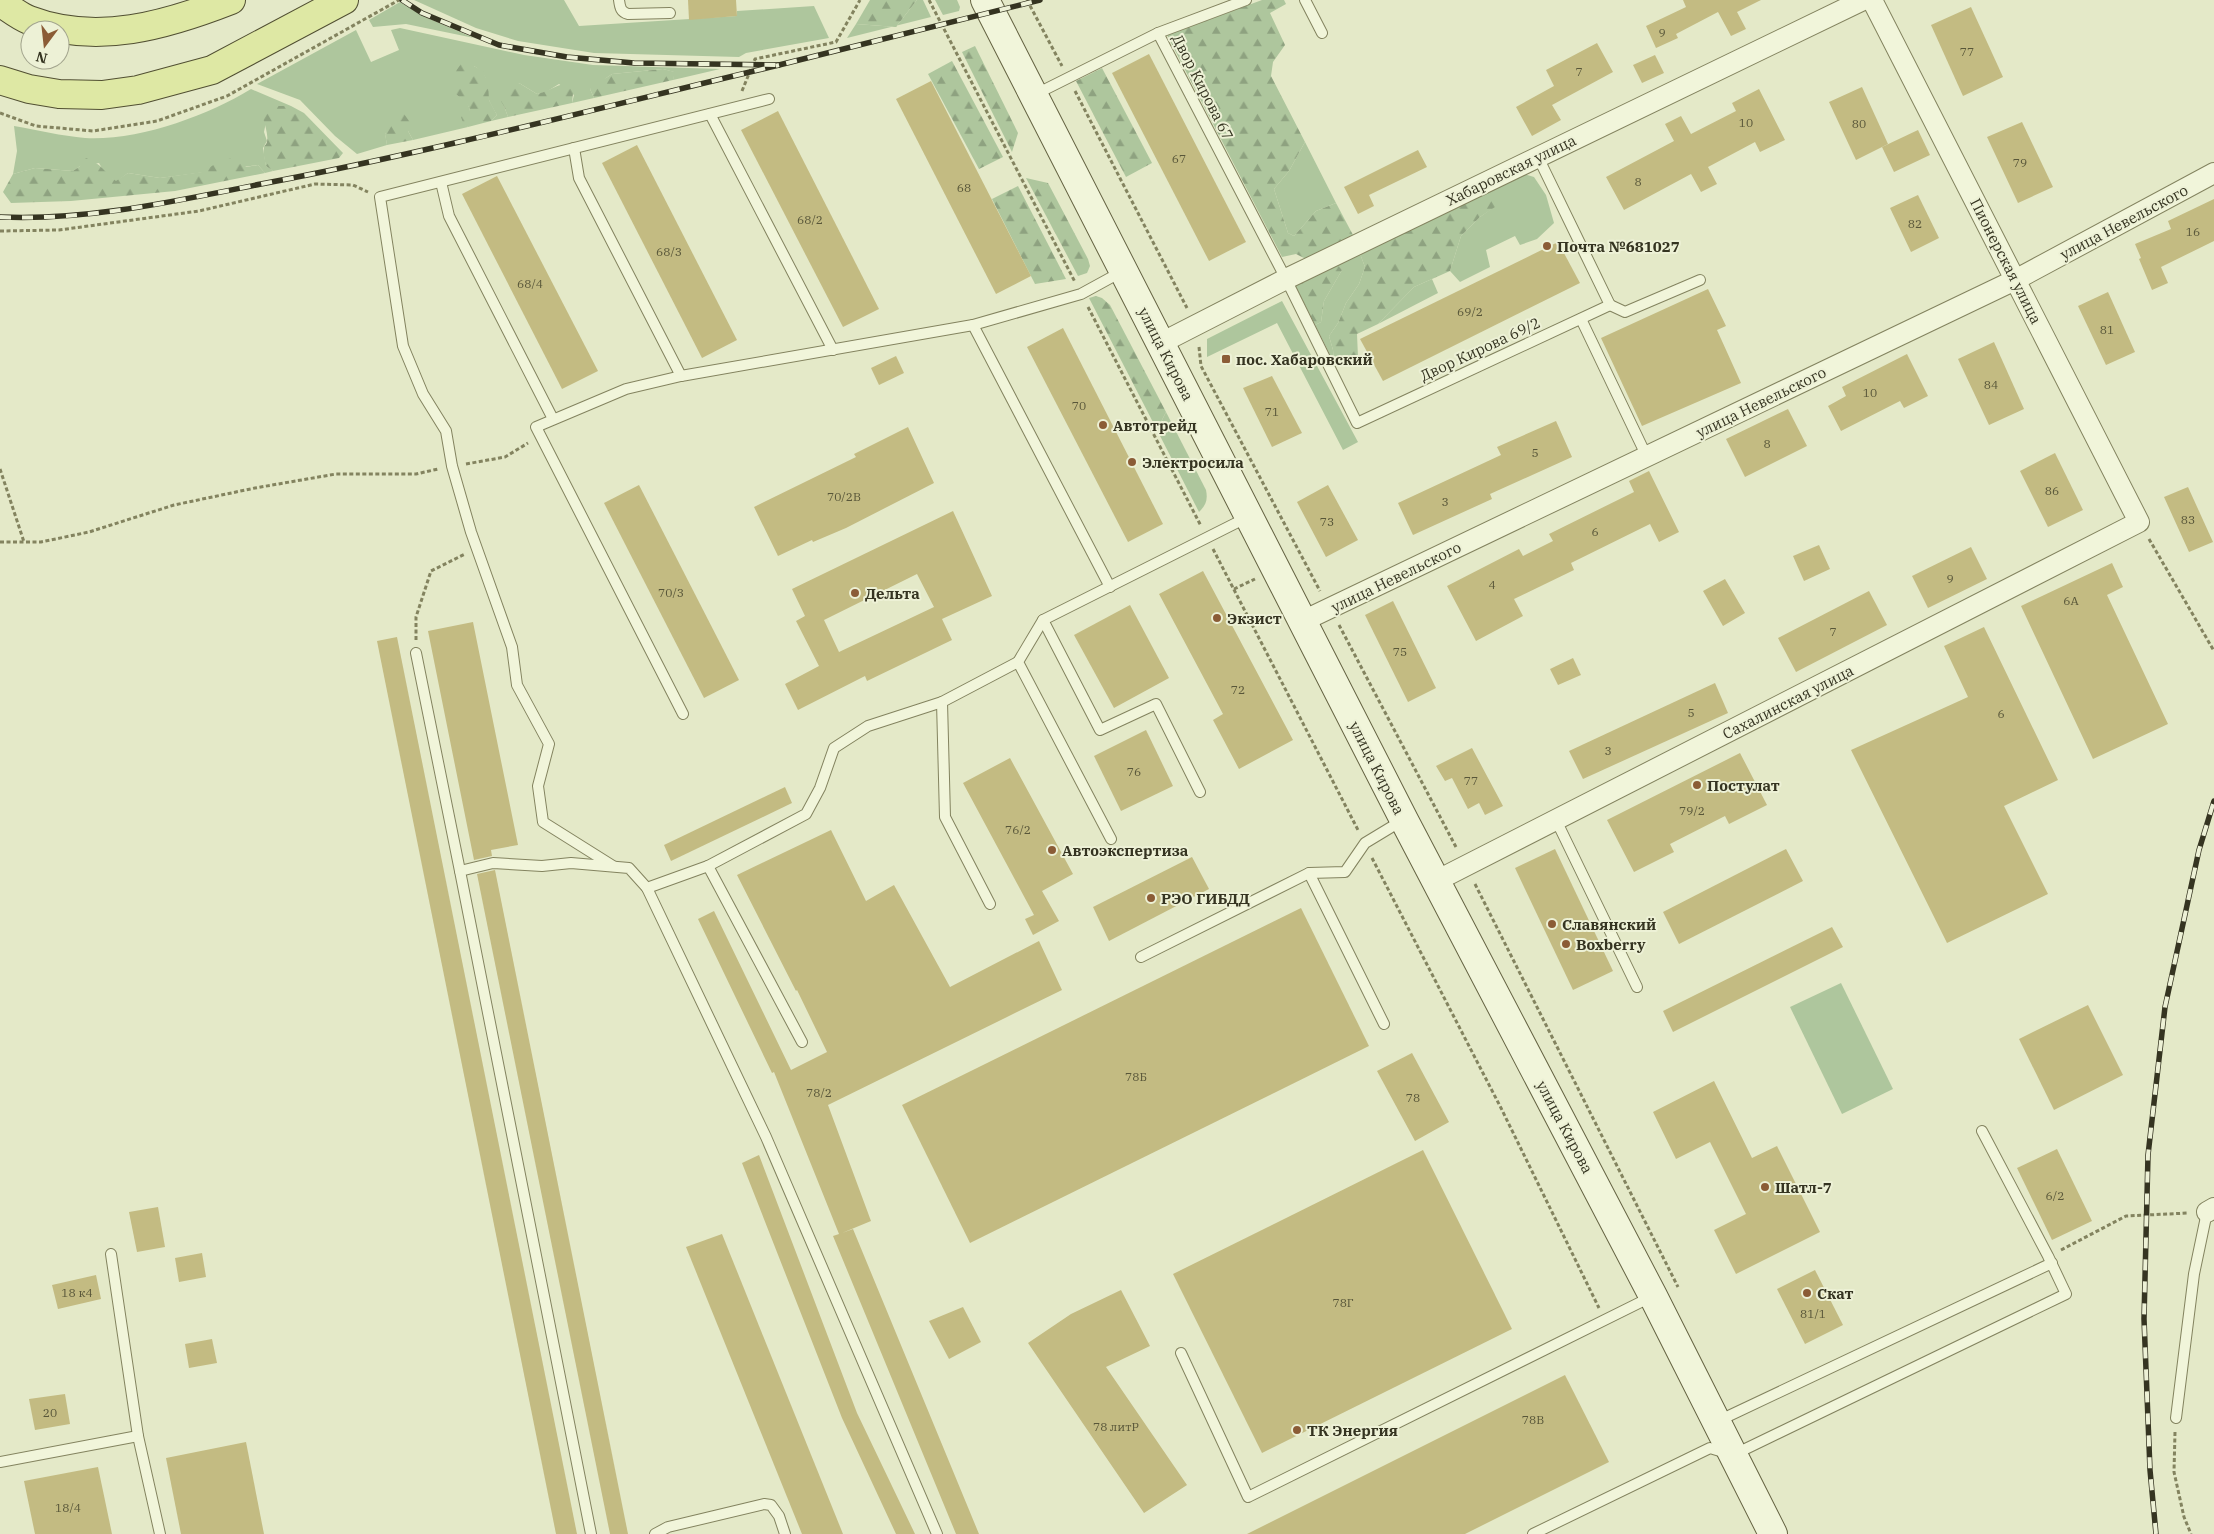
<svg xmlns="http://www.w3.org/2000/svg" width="2214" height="1534" viewBox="0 0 2214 1534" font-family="'IBM Plex Serif',serif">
<defs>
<pattern id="forest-firs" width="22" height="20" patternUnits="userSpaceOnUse" patternTransform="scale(1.25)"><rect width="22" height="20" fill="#aec69d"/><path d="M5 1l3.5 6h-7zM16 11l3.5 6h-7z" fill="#8ea280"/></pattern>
</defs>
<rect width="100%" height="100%" fill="#e4e9c8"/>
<g fill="#aec69d">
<polygon points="414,0 564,0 579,26 737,16 737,11 814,6 829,38 746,53 739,57 594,53 518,41 476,28"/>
<polygon points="917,0 923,0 931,17 847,38 856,24 896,27"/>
<polygon points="935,0 957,0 960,7 959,11 943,15"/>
<polygon points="400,2 425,17 474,38 406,24 373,27 369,20"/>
<path d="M400,28L524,55L593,65L720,69L673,80L674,72L663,69L612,74L590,89L594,98L572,103L574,95L559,84L546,92L537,94L519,83L504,106L508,117L491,121L497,115C494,110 491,105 489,100C484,85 492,77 474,66L457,95L467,102L470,110L464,124L468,127L413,140L408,131L385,133L387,145L357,154L335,136L300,100L257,84L356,30L371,62L399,50L391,30Z"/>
<path d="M251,89L291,106H278L266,122L264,132L267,141L263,148L266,166L273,171L265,173L258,165L160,178L128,173L116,182L104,172L99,163L80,166L73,171L35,168L13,174L17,151L14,126C37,130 62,136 85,138C138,141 207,116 251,89Z"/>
<polygon points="1305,142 1336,203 1316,211 1294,236 1288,233 1274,189 1289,171"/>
<polygon points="1521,173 1534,177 1546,195 1554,223 1537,239 1520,245 1515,236 1486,250 1490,267 1460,282 1450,271 1461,236 1480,217 1498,204 1492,187"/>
<polygon points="1359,251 1365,267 1359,284 1346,303 1338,323 1329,336 1333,350 1334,363 1315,325 1321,322 1324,301 1342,270 1336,263"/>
<polygon points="1432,279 1438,293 1378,324 1414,287"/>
<polygon points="1282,301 1358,442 1343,450 1277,323 1207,357 1207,339"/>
<path d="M1166,412L1206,490C1208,500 1206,505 1199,512L1157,430Z"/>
<polygon points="1841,983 1893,1089 1842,1114 1790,1007"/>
</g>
<g fill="url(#forest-firs)">
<polygon points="870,0 917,0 896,27 856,24"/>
<polygon points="1262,0 1284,0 1286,4 1270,13 1285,45 1273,62 1271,76 1305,142 1289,171 1274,189 1288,233 1294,236 1316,211 1336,203 1353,235 1308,260 1296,254 1282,257 1167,35"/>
<polygon points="975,46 1018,133 1012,152 962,52"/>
<polygon points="952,61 1003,157 979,169 928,74"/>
<path d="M462,63L474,66L483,71L488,83L489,100L497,115L491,121L468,127L464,125L461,117L470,110C467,101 463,101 457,95C447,84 455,71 462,63Z"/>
<polygon points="1102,68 1152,163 1126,177 1076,81"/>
<polygon points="663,69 675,72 673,80 594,98 590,89 595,81 606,78 612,74"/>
<path d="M519,83L537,94C554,90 554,83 574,84L572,103L508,117L504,106L499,98L506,87Z"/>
<path d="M278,106H291L304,113L343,153L339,158L273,171L266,166C265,161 263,154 264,149C264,144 266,146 267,142C269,137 264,119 261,114L266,109Z"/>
<polygon points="404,114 410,122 408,131 413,140 387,145 385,134 391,118"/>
<path d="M237,157L246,167L258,165L265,173L175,191L71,201L11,203L3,192L13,174L35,168L73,171L80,166L86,158C102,164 103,171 116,181L128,173L160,178L202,172L220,161Z"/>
<polygon points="1026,178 1048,183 1088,259 1090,266 1087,273 1078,276"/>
<polygon points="1018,186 1066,279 1035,284 992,199"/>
<polygon points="1492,187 1498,190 1498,205 1480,217 1461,236 1450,271 1414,287 1378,324 1357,334 1358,357 1347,362 1334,363 1333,350 1329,336 1338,323 1346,303 1359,284 1365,267 1359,251"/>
<polygon points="1336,263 1342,270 1324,301 1321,322 1315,325 1294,283"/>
<polygon points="1096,296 1102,298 1110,305 1166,412 1157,430 1089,298"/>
</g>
<g fill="#c3bb82" fill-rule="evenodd">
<polygon points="688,0 736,0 737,16 689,20"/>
<polygon points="1683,0 1761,0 1737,12 1746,29 1731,36 1718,12 1676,34 1678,38 1656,48 1646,26 1686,7"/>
<polygon points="1971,7 2003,77 1963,96 1931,25"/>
<polygon points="1597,43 1613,72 1552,105 1561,120 1532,136 1516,107 1554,86 1546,70"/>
<polygon points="1149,54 1246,242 1209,261 1112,73"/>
<polygon points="1655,55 1664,73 1642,83 1633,65"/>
<polygon points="931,81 1031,276 996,294 896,99"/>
<polygon points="1862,87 1888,144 1856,160 1829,102"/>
<polygon points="1759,89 1785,140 1760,152 1755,142 1708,167 1717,184 1701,192 1691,174 1624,210 1606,177 1674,141 1665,124 1681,116 1691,134 1736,111 1732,103"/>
<polygon points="778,111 879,309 843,327 741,130"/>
<polygon points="2022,122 2053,187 2018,203 1987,137"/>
<polygon points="1918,130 1930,155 1894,172 1882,147"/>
<polygon points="637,145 737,340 702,358 602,163"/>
<polygon points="1418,150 1427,167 1369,195 1374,206 1358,214 1344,187"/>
<polygon points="497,176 598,371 562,389 462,194"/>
<polygon points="1918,195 1939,238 1911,252 1890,208"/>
<polygon points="2214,199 2214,241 2161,267 2168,283 2152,290 2139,259 2141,258 2135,244 2171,229 2168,221"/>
<polygon points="1558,242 1580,283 1383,381 1360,339"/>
<polygon points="1708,289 1726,326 1717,330 1741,383 1642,426 1601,338"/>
<polygon points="2108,292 2135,352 2106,365 2078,306"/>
<polygon points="1063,328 1163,524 1128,542 1027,347"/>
<polygon points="1994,342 2024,409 1989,425 1958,359"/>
<polygon points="1907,354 1928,396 1904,408 1900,401 1841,431 1828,406 1846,396 1842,387"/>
<polygon points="896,356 904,373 879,385 871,368"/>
<polygon points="1272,376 1302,433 1272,447 1243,388"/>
<polygon points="1788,409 1807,446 1745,477 1726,439"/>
<polygon points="1556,421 1572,457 1490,494 1492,499 1413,535 1398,503 1501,455 1497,447"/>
<polygon points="908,427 934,483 846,528 813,542 812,540 778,556 754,507 856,457 854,454"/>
<polygon points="2055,453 2083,510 2048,527 2020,471"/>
<polygon points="1649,471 1679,532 1659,542 1650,524 1571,563 1574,570 1514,599 1523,616 1476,641 1447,586 1519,549 1523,556 1553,541 1549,534 1634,492 1629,481"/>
<polygon points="639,485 739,680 704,698 604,503"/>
<polygon points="1328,485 1358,540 1326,557 1297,502"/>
<polygon points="2188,487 2213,542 2189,552 2164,497"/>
<path d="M953,511L992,596L942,619L952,640L867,681L865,676L798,710L785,684L819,666L796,621L805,616L792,589ZM917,574L934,607L839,652L824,620Z"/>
<polygon points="1819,545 1830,569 1804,581 1793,556"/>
<polygon points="1971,547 1987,579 1928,608 1912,576"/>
<polygon points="2112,563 2123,587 2107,595 2168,724 2093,759 2021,606"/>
<polygon points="1203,571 1293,740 1239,769 1213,720 1223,714 1159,594"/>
<polygon points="1725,579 1745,613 1723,626 1703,591"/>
<polygon points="1869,591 1887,625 1796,672 1778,638"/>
<polygon points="1393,601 1436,688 1408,702 1365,615"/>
<polygon points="1130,605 1169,678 1114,708 1074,635"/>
<polygon points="473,622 518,845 491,850 492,856 474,860 428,631"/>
<polygon points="1984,627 2058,780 2004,806 2048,894 1947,943 1851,750 1968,697 1944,646"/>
<polygon points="397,637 577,1534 556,1534 377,641"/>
<polygon points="1573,658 1581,675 1558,685 1550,669"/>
<polygon points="1715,683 1728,713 1583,779 1569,751"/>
<polygon points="1146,730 1173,786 1121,811 1094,756"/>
<polygon points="1472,748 1503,806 1485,815 1479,803 1468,809 1452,778 1445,781 1436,766"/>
<polygon points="1740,753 1767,805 1729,824 1725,816 1670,844 1674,852 1634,872 1607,820"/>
<polygon points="1010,758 1073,874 1042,891 1059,921 1033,935 1025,919 1034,915 963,783"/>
<polygon points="785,787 792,803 671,861 664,845"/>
<polygon points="831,830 866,901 894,885 950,987 1039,941 1062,990 828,1105 871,1221 842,1233 853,1229 979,1534 956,1534 833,1236 839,1234 774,1072 772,1073 698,919 714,911 791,1070 827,1052 797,990 796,991 737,875"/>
<polygon points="1555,849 1613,971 1573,990 1515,868"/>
<polygon points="1786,849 1803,881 1679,944 1663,912"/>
<polygon points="1192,857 1209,889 1109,941 1093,907"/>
<polygon points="495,870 628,1534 610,1534 478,879 477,874"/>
<polygon points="1301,908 1369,1046 970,1243 902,1105"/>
<polygon points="1832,927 1843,947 1673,1032 1663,1011"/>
<polygon points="2088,1005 2123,1075 2054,1110 2019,1039"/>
<polygon points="1412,1053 1449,1122 1415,1141 1377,1071"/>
<polygon points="1714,1081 1752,1158 1777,1146 1820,1232 1736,1274 1714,1230 1746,1214 1710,1142 1676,1159 1653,1112"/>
<polygon points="2057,1149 2092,1221 2052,1240 2017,1168"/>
<polygon points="1423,1150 1512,1329 1262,1453 1173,1274"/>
<polygon points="759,1155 857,1413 915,1534 896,1534 842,1418 742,1163"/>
<polygon points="158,1207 165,1247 137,1252 129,1212"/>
<polygon points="722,1234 843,1534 802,1534 686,1247"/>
<polygon points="202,1253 206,1277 179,1282 175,1258"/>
<polygon points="1815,1270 1843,1325 1805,1344 1777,1289"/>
<polygon points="96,1275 101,1299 58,1309 52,1285"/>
<polygon points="1121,1290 1150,1346 1106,1367 1187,1485 1144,1513 1028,1343 1071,1314"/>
<polygon points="963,1307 981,1342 949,1359 929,1321"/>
<polygon points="212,1339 217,1363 189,1368 185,1344"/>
<polygon points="1565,1375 1609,1462 1465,1534 1247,1534"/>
<polygon points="65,1394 70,1424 35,1430 29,1399"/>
<polygon points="246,1442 264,1534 181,1534 166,1458"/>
<polygon points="98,1467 112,1534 35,1534 24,1481"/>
</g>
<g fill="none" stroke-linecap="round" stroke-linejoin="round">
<g stroke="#83835f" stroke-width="12">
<g id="lane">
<path d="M619,0C620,8 621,12 628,14L670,13"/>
<polyline points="1305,0 1322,33"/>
<polyline points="1158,33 1246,0"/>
<polyline points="1034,95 1158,33 1286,279 1357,423 1610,305 1538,157"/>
<polyline points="710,114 833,350"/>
<polyline points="574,148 579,178 681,376"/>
<polyline points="441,182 449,216 553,419"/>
<polyline points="1610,305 1625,312 1700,280"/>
<polyline points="1581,319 1647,457"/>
<polyline points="973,325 1110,587"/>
<polyline points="1043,620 1100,730 1156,704 1200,792"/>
<polyline points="416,653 460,871"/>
<polyline points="683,714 536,427 626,389 681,376 973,325 1081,294 1123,271"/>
<polyline points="1556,820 1637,987"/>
<polyline points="1111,839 1018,662 1043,620 1248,517"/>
<polyline points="613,866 543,822 538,786 549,744 517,685 512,647 471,532 452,466 446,431 423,394 403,346 380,197 769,99"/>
<polyline points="708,866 647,888 766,1137 937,1534"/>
<polyline points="1309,873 1384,1024"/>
<polyline points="990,904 945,817 942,702 1018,662"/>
<polyline points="1141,957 1309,873 1345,872 1365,843 1403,820"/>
<polyline points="802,1042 708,866 806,814 820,788 834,748 868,726 942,702"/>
<polyline points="111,1254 138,1436 160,1534"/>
<polyline points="1181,1353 1248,1497 1653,1296"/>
<polyline points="2176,1418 2194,1274 2207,1212"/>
<polyline points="1718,1421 2052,1263"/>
<polyline points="0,1462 138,1436"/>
<polyline points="591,1534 460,871 493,863 542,866 571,863 629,868 647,888"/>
<polyline points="655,1534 668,1527 764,1504 771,1505 779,1516 785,1534"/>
<polyline points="1533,1534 1710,1448 1733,1455 2066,1294 2048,1256 1982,1131"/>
</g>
</g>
<g stroke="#83835f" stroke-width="22">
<g id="street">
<polyline points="1161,343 1286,279 1863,0"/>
<polyline points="1303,621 2015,280 2214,173"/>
<polyline points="1436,881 2139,522 1872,0"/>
<polyline points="2207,1212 2214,1208"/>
</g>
</g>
<g stroke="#656342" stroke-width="30">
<polyline id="secondary" points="985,0 1404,820 1653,1296 1773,1534"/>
</g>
<g stroke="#514f32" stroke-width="30">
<g id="primary">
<path d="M0,2C9,8 19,16 29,20C97,46 167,25 231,0"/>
<polyline points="0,80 29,89 59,94 102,95 138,90 212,70 344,0"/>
</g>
</g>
<g stroke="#83835f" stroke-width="3" stroke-dasharray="4 2.5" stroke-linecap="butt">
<polyline points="929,0 1075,282"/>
<polyline points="1027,0 1062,66"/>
<polyline points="742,91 755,59 836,42 860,0"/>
<polyline points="1075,91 1187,308"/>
<polyline points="0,113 36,126 93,131 157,121 227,96 399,0"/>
<polyline points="0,231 59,230 199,211 315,184 353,185 368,192"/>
<polyline points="1088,307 1201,526"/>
<polyline points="1199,347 1201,366 1320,591"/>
<polyline points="466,464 505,457 528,443"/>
<polyline points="0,469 24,542"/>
<polyline points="2149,539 2214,651"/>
<polyline points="0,542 41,542 89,532 174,505 255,488 336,474 416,474 438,469"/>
<polyline points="1213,549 1358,830"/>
<polyline points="1234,589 1255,579"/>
<polyline points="1339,625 1457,849"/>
<polyline points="416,640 416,617 431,571 465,554"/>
<polyline points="1372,858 1501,1108 1599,1308"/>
<polyline points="1475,884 1678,1287"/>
<polyline points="2061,1250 2126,1216 2189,1213"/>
<polyline points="2175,1432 2174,1472 2184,1517 2191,1534"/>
</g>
<use href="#lane" stroke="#f1f5da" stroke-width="10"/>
<use href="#street" stroke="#f1f5da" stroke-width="20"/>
<use href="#secondary" stroke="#f1f5da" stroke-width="28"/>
<use href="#primary" stroke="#dee8a4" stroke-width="28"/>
<g stroke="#353421" stroke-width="5.5">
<g id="rail">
<polyline points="402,0 422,13 499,45 567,57 634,63 779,65 1040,0"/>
<path d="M0,217C88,221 175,201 261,184C435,151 607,106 779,65"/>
<polyline points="2156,1534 2150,1470 2144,1319 2148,1155 2165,1007 2199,850 2214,801"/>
</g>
</g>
<use href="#rail" stroke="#edf1d6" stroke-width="4" stroke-dasharray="11" stroke-linecap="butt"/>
</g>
<g fill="#8b5c36" stroke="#edf1d6" stroke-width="2">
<circle cx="1547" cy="246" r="5"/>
<rect x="1221" y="354" width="10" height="10" rx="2.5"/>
<circle cx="1103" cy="425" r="5"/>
<circle cx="1132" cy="462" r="5"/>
<circle cx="855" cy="593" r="5"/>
<circle cx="1217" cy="618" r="5"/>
<circle cx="1697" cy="785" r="5"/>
<circle cx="1052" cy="850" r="5"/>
<circle cx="1151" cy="898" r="5"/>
<circle cx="1552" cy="924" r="5"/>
<circle cx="1566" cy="944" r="5"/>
<circle cx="1765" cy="1187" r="5"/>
<circle cx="1807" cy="1293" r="5"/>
<circle cx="1297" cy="1430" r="5"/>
</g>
<g text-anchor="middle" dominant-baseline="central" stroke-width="4" stroke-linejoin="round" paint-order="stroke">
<g font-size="12" fill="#585639">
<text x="1662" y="32">9</text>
<text x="1967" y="51">77</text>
<text x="1579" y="71">7</text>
<text x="1746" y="122">10</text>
<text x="1859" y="123">80</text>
<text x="1179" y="158">67</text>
<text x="2020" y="162">79</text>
<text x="1638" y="181">8</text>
<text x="964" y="187">68</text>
<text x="810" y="219">68/2</text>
<text x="1915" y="223">82</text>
<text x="2193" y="231">16</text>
<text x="669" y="251">68/3</text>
<text x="530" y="283">68/4</text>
<text x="1470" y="311">69/2</text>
<text x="2107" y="329">81</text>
<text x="1991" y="384">84</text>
<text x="1870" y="392">10</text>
<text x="1079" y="405">70</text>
<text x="1272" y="411">71</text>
<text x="1767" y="443">8</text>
<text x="1535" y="452">5</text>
<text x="2052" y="490">86</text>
<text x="844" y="496">70/2В</text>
<text x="1445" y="501">3</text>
<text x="2188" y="519">83</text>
<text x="1327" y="521">73</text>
<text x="1595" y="531">6</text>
<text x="1950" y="578">9</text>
<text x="1492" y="584">4</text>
<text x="671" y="592">70/3</text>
<text x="2071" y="600">6А</text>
<text x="1833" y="631">7</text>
<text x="1400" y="651">75</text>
<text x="1238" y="689">72</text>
<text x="1691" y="712">5</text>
<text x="2001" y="713">6</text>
<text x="1608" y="750">3</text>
<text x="1134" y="771">76</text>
<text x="1471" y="780">77</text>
<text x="1692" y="810">79/2</text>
<text x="1018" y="829">76/2</text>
<text x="1136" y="1076">78Б</text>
<text x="819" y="1092">78/2</text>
<text x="1413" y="1097">78</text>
<text x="2055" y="1195">6/2</text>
<text x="77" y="1292">18 к4</text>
<text x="1343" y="1302">78Г</text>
<text x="1813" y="1313">81/1</text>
<text x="50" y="1412">20</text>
<text x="1533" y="1419">78В</text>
<text x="1116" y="1426">78 литР</text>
<text x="68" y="1507">18/4</text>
</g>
<g font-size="15" fill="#353421" stroke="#edf1d6">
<text transform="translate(1203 87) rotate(63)">Двор Кирова 67</text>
<text transform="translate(1511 170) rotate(-26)">Хабаровская улица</text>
<text transform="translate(2124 222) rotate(-28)">улица Невельского</text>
<text transform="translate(2006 261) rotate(63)">Пионерская улица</text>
<text transform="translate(1480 349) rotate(-25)">Двор Кирова 69/2</text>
<text transform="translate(1166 354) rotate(63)">улица Кирова</text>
<text transform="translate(1761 402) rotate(-26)">улица Невельского</text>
<text transform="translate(1396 577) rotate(-26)">улица Невельского</text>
<text transform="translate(1788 702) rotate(-27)">Сахалинская улица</text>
<text transform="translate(1377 768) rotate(63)">улица Кирова</text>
<text transform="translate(1565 1127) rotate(62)">улица Кирова</text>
</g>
<g font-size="15" font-weight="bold" fill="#353421" stroke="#edf1d6" text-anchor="start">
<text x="1557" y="246">Почта №681027</text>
<text x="1236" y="359">пос. Хабаровский</text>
<text x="1113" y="425">Автотрейд</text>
<text x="1142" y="462">Электросила</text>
<text x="865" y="593">Дельта</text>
<text x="1227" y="618">Экзист</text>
<text x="1707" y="785">Постулат</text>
<text x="1062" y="850">Автоэкспертиза</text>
<text x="1161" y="898">РЭО ГИБДД</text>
<text x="1562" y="924">Славянский</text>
<text x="1576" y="944">Boxberry</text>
<text x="1775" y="1187">Шатл-7</text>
<text x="1817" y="1293">Скат</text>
<text x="1307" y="1430">ТК Энергия</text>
</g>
</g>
<g transform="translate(45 45) rotate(195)"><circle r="24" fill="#edf1d6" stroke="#a3a58e"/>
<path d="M0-4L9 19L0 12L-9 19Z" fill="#8b5c36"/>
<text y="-8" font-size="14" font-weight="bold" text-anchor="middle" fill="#353421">N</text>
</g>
</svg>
